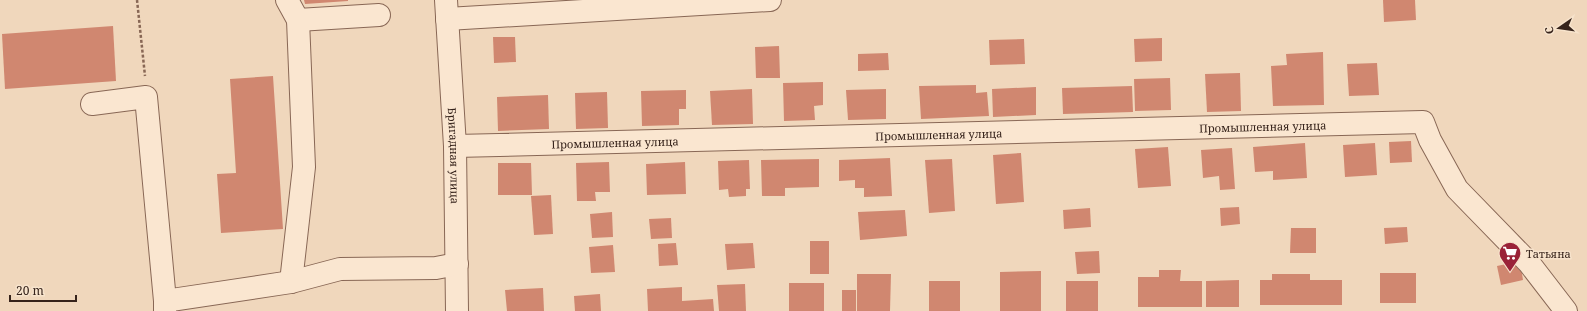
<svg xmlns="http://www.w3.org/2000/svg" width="1587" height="311" viewBox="0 0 1587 311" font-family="'Noto Serif',serif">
<rect width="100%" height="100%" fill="#f0d7bc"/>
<g fill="#d08770">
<polygon points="304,0 348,0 348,1 305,4"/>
<polygon points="1383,0 1415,0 1416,20 1384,22"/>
<polygon points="113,26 116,81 5,89 2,34"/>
<polygon points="493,37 515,37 516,62 494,63"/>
<polygon points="1162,38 1162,61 1135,62 1134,39"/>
<polygon points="1024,39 1025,64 990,65 989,40"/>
<polygon points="779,46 780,78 756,78 755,47"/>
<polygon points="1323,52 1324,105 1273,106 1271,66 1287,65 1286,54"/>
<polygon points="888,53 889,70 858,71 858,54"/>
<polygon points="1377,63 1379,95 1349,96 1347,64"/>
<polygon points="1240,73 1241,111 1207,112 1205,74"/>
<polygon points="273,76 283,229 221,233 217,174 236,173 230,79"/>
<polygon points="1170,78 1171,110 1135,111 1134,79"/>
<polygon points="823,82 823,105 814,106 815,120 784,121 783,83"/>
<polygon points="976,85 976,93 987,92 989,116 921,119 919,86"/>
<polygon points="1132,86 1133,112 1063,114 1062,88"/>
<polygon points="1036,87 1036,115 993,117 992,89"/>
<polygon points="752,89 753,124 712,125 710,91"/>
<polygon points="886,89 886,119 848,120 846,90"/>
<polygon points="686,90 686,109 679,109 679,125 642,126 641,91"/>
<polygon points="607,92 608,128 576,129 575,93"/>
<polygon points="548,95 549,129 498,131 497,97"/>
<polygon points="1411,141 1412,162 1390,163 1389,142"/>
<polygon points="1305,143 1307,178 1273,180 1273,171 1255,172 1253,147"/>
<polygon points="1375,143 1377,175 1345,177 1343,145"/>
<polygon points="1168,147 1171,186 1138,188 1135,149"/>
<polygon points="1232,148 1235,189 1220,190 1219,176 1203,178 1201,150"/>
<polygon points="1021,153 1024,202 996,204 993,155"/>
<polygon points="890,158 892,196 864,197 864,188 855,188 855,180 839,181 839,160"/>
<polygon points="819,159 819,187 785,188 785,196 762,196 761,160"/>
<polygon points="952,159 955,211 929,213 925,160"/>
<polygon points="749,160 750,189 746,189 746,196 729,197 728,189 719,190 718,161"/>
<polygon points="609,162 610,192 595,192 596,201 577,201 576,163"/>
<polygon points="685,162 686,194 647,195 646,164"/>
<polygon points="498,163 531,163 532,195 498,195"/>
<polygon points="551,195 553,234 534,235 531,196"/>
<polygon points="1239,207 1240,224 1221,226 1220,208"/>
<polygon points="1090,208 1091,227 1064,229 1063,210"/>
<polygon points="905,210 907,236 860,240 858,212"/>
<polygon points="612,212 613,237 592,238 590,214"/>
<polygon points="671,218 672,238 651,239 649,219"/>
<polygon points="1407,227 1408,242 1385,244 1384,228"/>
<polygon points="1291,228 1316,228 1316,253 1290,253"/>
<rect x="810" y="241" width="19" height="33"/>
<polygon points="676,243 678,265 659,266 658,244"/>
<polygon points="753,243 755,268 727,270 725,244"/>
<polygon points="613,245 615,272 591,273 589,247"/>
<polygon points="1099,251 1100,273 1077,274 1075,252"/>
<polygon points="1520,261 1523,280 1501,285 1497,266"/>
<polygon points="1159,270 1181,270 1180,281 1202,281 1202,307 1138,307 1138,277 1159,277"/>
<polygon points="1041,271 1041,311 1000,311 1000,272"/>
<rect x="1380" y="273" width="36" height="30"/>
<polygon points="857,274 891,274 890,311 857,311"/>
<polygon points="1272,274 1310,274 1310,280 1342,280 1342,305 1260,305 1260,280 1272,280"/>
<polygon points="1239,280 1239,307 1206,307 1206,281"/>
<rect x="929" y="281" width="31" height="30"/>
<rect x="1066" y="281" width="32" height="30"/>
<rect x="789" y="283" width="35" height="28"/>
<polygon points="745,284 746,311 719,311 717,285"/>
<polygon points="682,287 682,301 713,299 714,311 648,311 647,289"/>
<polygon points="543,288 544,311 507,311 505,290"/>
<rect x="842" y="290" width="14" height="21"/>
<polygon points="600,294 601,311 575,311 574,296"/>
</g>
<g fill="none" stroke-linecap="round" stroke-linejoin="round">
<g stroke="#886755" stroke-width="24">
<g id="minor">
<polyline points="287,0 298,20 304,167 291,282"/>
<path id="s1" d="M446,0L455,146L457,311"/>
<polyline points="447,19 770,0"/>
<polyline points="298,20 379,15"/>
<polyline points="92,104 146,97 165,301"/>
<path id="s2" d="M455,146L1423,122L1430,140L1457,189L1529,263L1566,311"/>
<polyline points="165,311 165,301 291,282 340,269 436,268 457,264"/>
</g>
</g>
<polyline stroke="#886755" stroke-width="2.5" stroke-dasharray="3 2" stroke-linecap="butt" points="137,0 145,76"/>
<use href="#minor" stroke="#fae6d0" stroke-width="22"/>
</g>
<defs>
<g id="supermarket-pin" transform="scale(1.15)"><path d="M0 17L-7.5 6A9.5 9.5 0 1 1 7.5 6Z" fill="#9a2238" stroke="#f7e3cc"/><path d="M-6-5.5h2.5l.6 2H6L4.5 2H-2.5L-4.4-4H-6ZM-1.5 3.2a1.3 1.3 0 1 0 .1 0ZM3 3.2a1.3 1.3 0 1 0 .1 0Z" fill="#fff"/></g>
</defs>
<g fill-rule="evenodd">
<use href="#supermarket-pin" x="1510" y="253"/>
</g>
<g text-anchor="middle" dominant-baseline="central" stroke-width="3" stroke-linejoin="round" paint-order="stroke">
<g font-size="11" fill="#36231b" stroke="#f7e3cc">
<text stroke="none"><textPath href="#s2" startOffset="808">Промышленная улица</textPath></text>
<text stroke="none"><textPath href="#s2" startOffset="484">Промышленная улица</textPath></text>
<text stroke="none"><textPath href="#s2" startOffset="160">Промышленная улица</textPath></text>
<text stroke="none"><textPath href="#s1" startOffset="156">Бригадная улица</textPath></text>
</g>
<g font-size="11" fill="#36231b" stroke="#f7e3cc" text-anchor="start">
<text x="1526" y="253">Татьяна</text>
</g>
</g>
<g transform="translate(1559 28) rotate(257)" stroke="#f7e3cc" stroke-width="3" paint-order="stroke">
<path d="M0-3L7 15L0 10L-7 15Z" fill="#36231b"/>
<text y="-6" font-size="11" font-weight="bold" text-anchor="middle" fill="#36231b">С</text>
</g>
<path d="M10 295v6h66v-6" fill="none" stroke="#36231b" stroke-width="2"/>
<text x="16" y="295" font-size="12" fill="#36231b" stroke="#f7e3cc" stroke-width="3" paint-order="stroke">20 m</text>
</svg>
